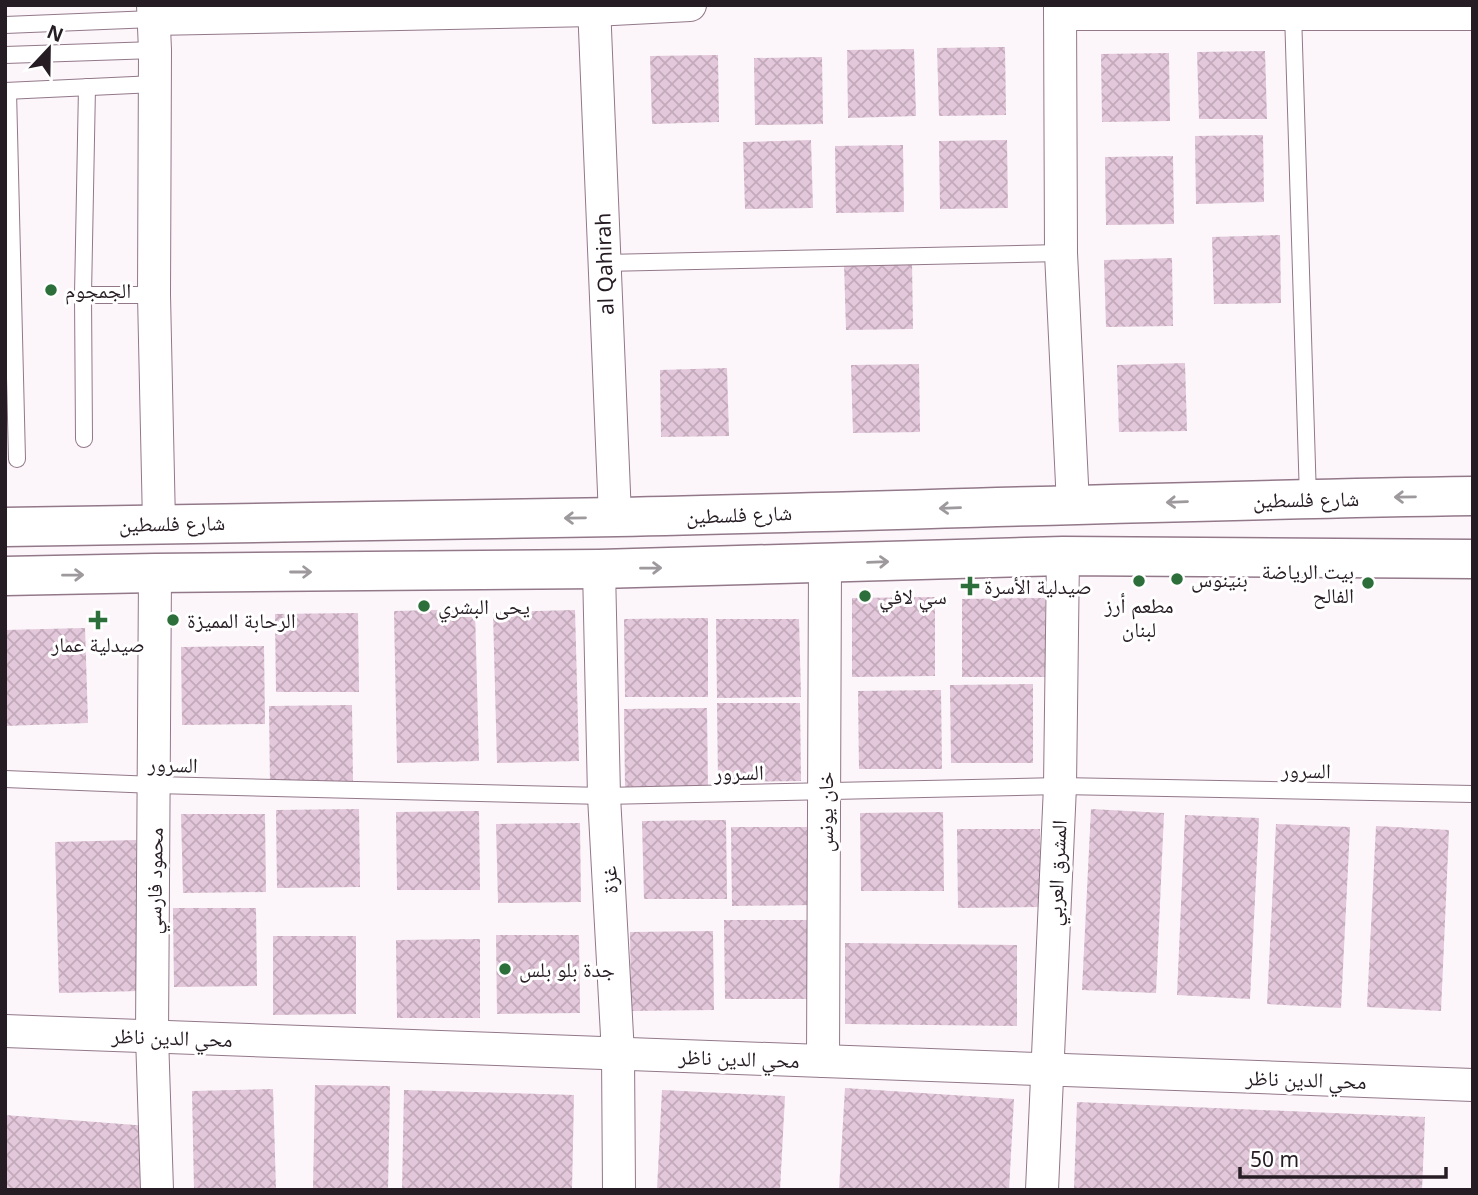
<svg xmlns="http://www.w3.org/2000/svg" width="1478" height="1195" viewBox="0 0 1478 1195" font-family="'Noto Sans','Noto Naskh Arabic',sans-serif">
<defs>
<pattern id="building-cross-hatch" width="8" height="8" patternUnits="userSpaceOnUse" patternTransform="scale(1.75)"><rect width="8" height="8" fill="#e3c7da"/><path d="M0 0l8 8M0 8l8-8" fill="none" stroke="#c3aabb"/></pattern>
</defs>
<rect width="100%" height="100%" fill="#fcf6fa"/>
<g fill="url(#building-cross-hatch)">
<polygon points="1005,47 1006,115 939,116 937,48"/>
<polygon points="914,49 916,116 848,118 847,50"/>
<polygon points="1265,51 1267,119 1199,119 1197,52"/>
<polygon points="1169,53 1170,121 1102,122 1101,54"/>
<polygon points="718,55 719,122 652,124 650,56"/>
<polygon points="822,57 823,124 755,125 754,58"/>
<polygon points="1263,135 1264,202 1196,204 1195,136"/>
<polygon points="811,140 813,208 745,209 743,142"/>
<polygon points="1007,140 1008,208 940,209 939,141"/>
<polygon points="903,145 904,212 836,213 835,146"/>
<polygon points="1173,156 1174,224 1106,225 1105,157"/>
<polygon points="1280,235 1281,303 1214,304 1212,237"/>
<polygon points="1172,258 1173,326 1106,327 1104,260"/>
<polygon points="912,261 913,329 846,330 844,263"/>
<polygon points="1185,363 1187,431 1119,432 1117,365"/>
<polygon points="919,364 920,432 853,433 851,365"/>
<polygon points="727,368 729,436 661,437 660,370"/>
<polygon points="935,597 935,676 852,677 852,598"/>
<polygon points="1045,598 1046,677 962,677 962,599"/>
<polygon points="475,609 479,761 397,763 394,611"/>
<polygon points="575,610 579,761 497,763 493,612"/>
<polygon points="358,613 359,692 276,692 275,614"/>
<polygon points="708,618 708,697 625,697 624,619"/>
<polygon points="716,619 799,619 801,697 717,698"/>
<polygon points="85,628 88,723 5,726 5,630"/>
<polygon points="264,646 265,724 182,725 181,647"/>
<polygon points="1033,684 1033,763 951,763 950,685"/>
<polygon points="941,690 942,769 859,769 858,691"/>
<polygon points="717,703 800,703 801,781 718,782"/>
<polygon points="352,705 353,784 270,785 269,706"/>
<polygon points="707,708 708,787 625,787 624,709"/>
<polygon points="359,809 360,887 277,888 276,810"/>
<polygon points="1091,809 1164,813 1156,993 1082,990"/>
<polygon points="479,811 480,890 397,890 396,812"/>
<polygon points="943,812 944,891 861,891 860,813"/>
<polygon points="181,814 265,814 266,892 183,893"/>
<polygon points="1185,815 1259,818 1250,999 1177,995"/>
<polygon points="726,820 727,899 644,899 642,821"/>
<polygon points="580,823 581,902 498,903 496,824"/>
<polygon points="1276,824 1350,827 1341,1008 1267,1004"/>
<polygon points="1376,826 1449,830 1441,1011 1367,1007"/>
<polygon points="731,827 814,827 815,905 732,906"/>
<polygon points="957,829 1040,829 1041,907 958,908"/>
<polygon points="136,840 140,991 59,993 55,842"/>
<polygon points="173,908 256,908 257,986 174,987"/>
<polygon points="724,920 807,920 808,999 725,999"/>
<polygon points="713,931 714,1010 631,1011 630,932"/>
<polygon points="496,935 579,935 580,1013 497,1014"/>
<polygon points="273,936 356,936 356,1014 273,1015"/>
<polygon points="480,939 480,1018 397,1018 396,940"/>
<polygon points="845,943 1017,945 1017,1026 845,1024"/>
<polygon points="315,1085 390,1086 388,1190 313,1190"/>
<polygon points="845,1088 1014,1099 1009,1190 839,1190"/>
<polygon points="273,1089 276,1190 194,1190 192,1091"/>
<polygon points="404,1090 574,1095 572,1190 402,1190"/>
<polygon points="662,1090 785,1096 780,1190 657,1190"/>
<polygon points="1077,1102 1425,1117 1422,1190 1074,1190"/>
<polygon points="5,1115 148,1126 144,1190 5,1190"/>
</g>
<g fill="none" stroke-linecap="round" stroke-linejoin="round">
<g stroke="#927889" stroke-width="18">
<g id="lane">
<polyline points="1293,13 1308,498"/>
<polyline points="5,25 153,19"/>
<polyline points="5,55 155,50"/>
<polyline points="5,91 155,84"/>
<polyline points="8,91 17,459"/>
<polyline points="604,263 1061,253"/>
<polyline points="83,295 154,295"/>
<polyline points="84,439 83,295 87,87"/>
<polyline points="5,779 155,785 604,796 1060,786 1473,794"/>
</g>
</g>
<g stroke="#927889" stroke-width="34">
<g id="street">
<polyline points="153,5 155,50 154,295 159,523"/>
<polyline points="594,5 615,517"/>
<polyline points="1060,5 1061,253 1073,505"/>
<polyline points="1060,14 1473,14"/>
<polyline points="153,19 594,10 690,5"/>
<polyline points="599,569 604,796 618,1054 619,1190"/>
<polyline points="155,573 152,1036 157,1190"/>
<polyline points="5,1031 1473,1085"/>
<polyline points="823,1061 825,564"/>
<polyline points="1042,1190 1060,786 1063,556"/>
</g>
</g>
<g stroke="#927889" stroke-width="41">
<g id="primary">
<path d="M5,527C209,522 413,522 617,517C903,511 1188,500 1473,496"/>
<polyline points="5,576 155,573 599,569 1063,556 1473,559"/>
</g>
</g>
<use href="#lane" stroke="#fff" stroke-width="16"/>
<use href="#street" stroke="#fff" stroke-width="32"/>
<use href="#primary" stroke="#fff" stroke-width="38"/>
</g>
<defs><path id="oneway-shaft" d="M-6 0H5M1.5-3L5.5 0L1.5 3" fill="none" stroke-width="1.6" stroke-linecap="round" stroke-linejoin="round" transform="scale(1.75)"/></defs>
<g stroke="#9d999c">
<use href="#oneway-shaft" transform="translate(1405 497) rotate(179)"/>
<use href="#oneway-shaft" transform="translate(1177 502) rotate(178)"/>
<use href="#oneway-shaft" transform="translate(950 508) rotate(178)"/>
<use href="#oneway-shaft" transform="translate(575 518) rotate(179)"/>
<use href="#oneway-shaft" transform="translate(878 562) rotate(-2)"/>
<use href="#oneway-shaft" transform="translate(651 568) rotate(-1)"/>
<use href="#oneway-shaft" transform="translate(301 572)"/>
<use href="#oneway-shaft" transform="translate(73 575) rotate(-1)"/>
</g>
<g fill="#2c6f3a" stroke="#fff" stroke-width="2.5">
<circle cx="51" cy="290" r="7"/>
<circle cx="1177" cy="579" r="7"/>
<circle cx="1139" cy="581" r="7"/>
<circle cx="1368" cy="583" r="7"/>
<path d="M966.5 575.5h7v7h7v7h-7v7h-7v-7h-7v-7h7z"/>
<circle cx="865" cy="596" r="7"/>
<circle cx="424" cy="606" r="7"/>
<path d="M94.5 609.5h7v7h7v7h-7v7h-7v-7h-7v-7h7z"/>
<circle cx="173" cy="620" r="7"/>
<circle cx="505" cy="969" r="7"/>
</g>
<g text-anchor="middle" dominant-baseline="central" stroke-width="6" stroke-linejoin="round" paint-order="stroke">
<g font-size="21" fill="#261c23" stroke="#fff">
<text transform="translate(604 264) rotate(-92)">al Qahirah</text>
<text transform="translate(1306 499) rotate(-1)">شارع فلسطين</text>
<text transform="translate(739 514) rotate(-2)">شارع فلسطين</text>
<text transform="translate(172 523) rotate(-1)">شارع فلسطين</text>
<text transform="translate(173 764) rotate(2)">السرور</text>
<text transform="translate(1306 770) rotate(1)">السرور</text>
<text transform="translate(739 772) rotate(-1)">السرور</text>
<text transform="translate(825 812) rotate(-90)">خان يونس</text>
<text transform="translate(1056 873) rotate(-87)">المشرق العربي</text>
<text transform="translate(609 880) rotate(-93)">غزة</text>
<text transform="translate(154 881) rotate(-89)">محمود فارسي</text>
<text transform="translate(172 1037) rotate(2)">محي الدين ناظر</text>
<text transform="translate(739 1058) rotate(2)">محي الدين ناظر</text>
<text transform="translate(1306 1079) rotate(2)">محي الدين ناظر</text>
</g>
<g font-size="21" fill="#261c23" stroke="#fff" text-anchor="start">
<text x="65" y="290">الجمجوم</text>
<text x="1354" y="571" text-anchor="end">بيت الرياضة<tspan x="1354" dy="24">الفالح</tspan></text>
<text x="1191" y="579">بنينوس</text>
<text x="984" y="586">صيدلية الأسرة</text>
<text x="879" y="596">سي لافي</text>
<text x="1139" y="605" text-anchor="middle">مطعم أرز<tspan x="1139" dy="24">لبنان</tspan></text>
<text x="438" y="606">يحى البشري</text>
<text x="187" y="620">الرحابة المميزة</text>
<text x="98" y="644" text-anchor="middle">صيدلية عمار</text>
<text x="519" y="969">جدة بلو بلس</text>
</g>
</g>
<rect width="1478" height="1195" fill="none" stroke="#261c23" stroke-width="14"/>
<g transform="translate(49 49) rotate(22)" stroke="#ffffff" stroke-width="5" paint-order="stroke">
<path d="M0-5L12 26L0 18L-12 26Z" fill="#261c23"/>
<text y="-10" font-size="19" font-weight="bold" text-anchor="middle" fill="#261c23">N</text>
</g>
<path d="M1240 1167v10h206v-10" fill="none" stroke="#261c23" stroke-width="3.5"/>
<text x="1250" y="1167" font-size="21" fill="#261c23" stroke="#ffffff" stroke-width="5" paint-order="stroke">50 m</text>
</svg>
